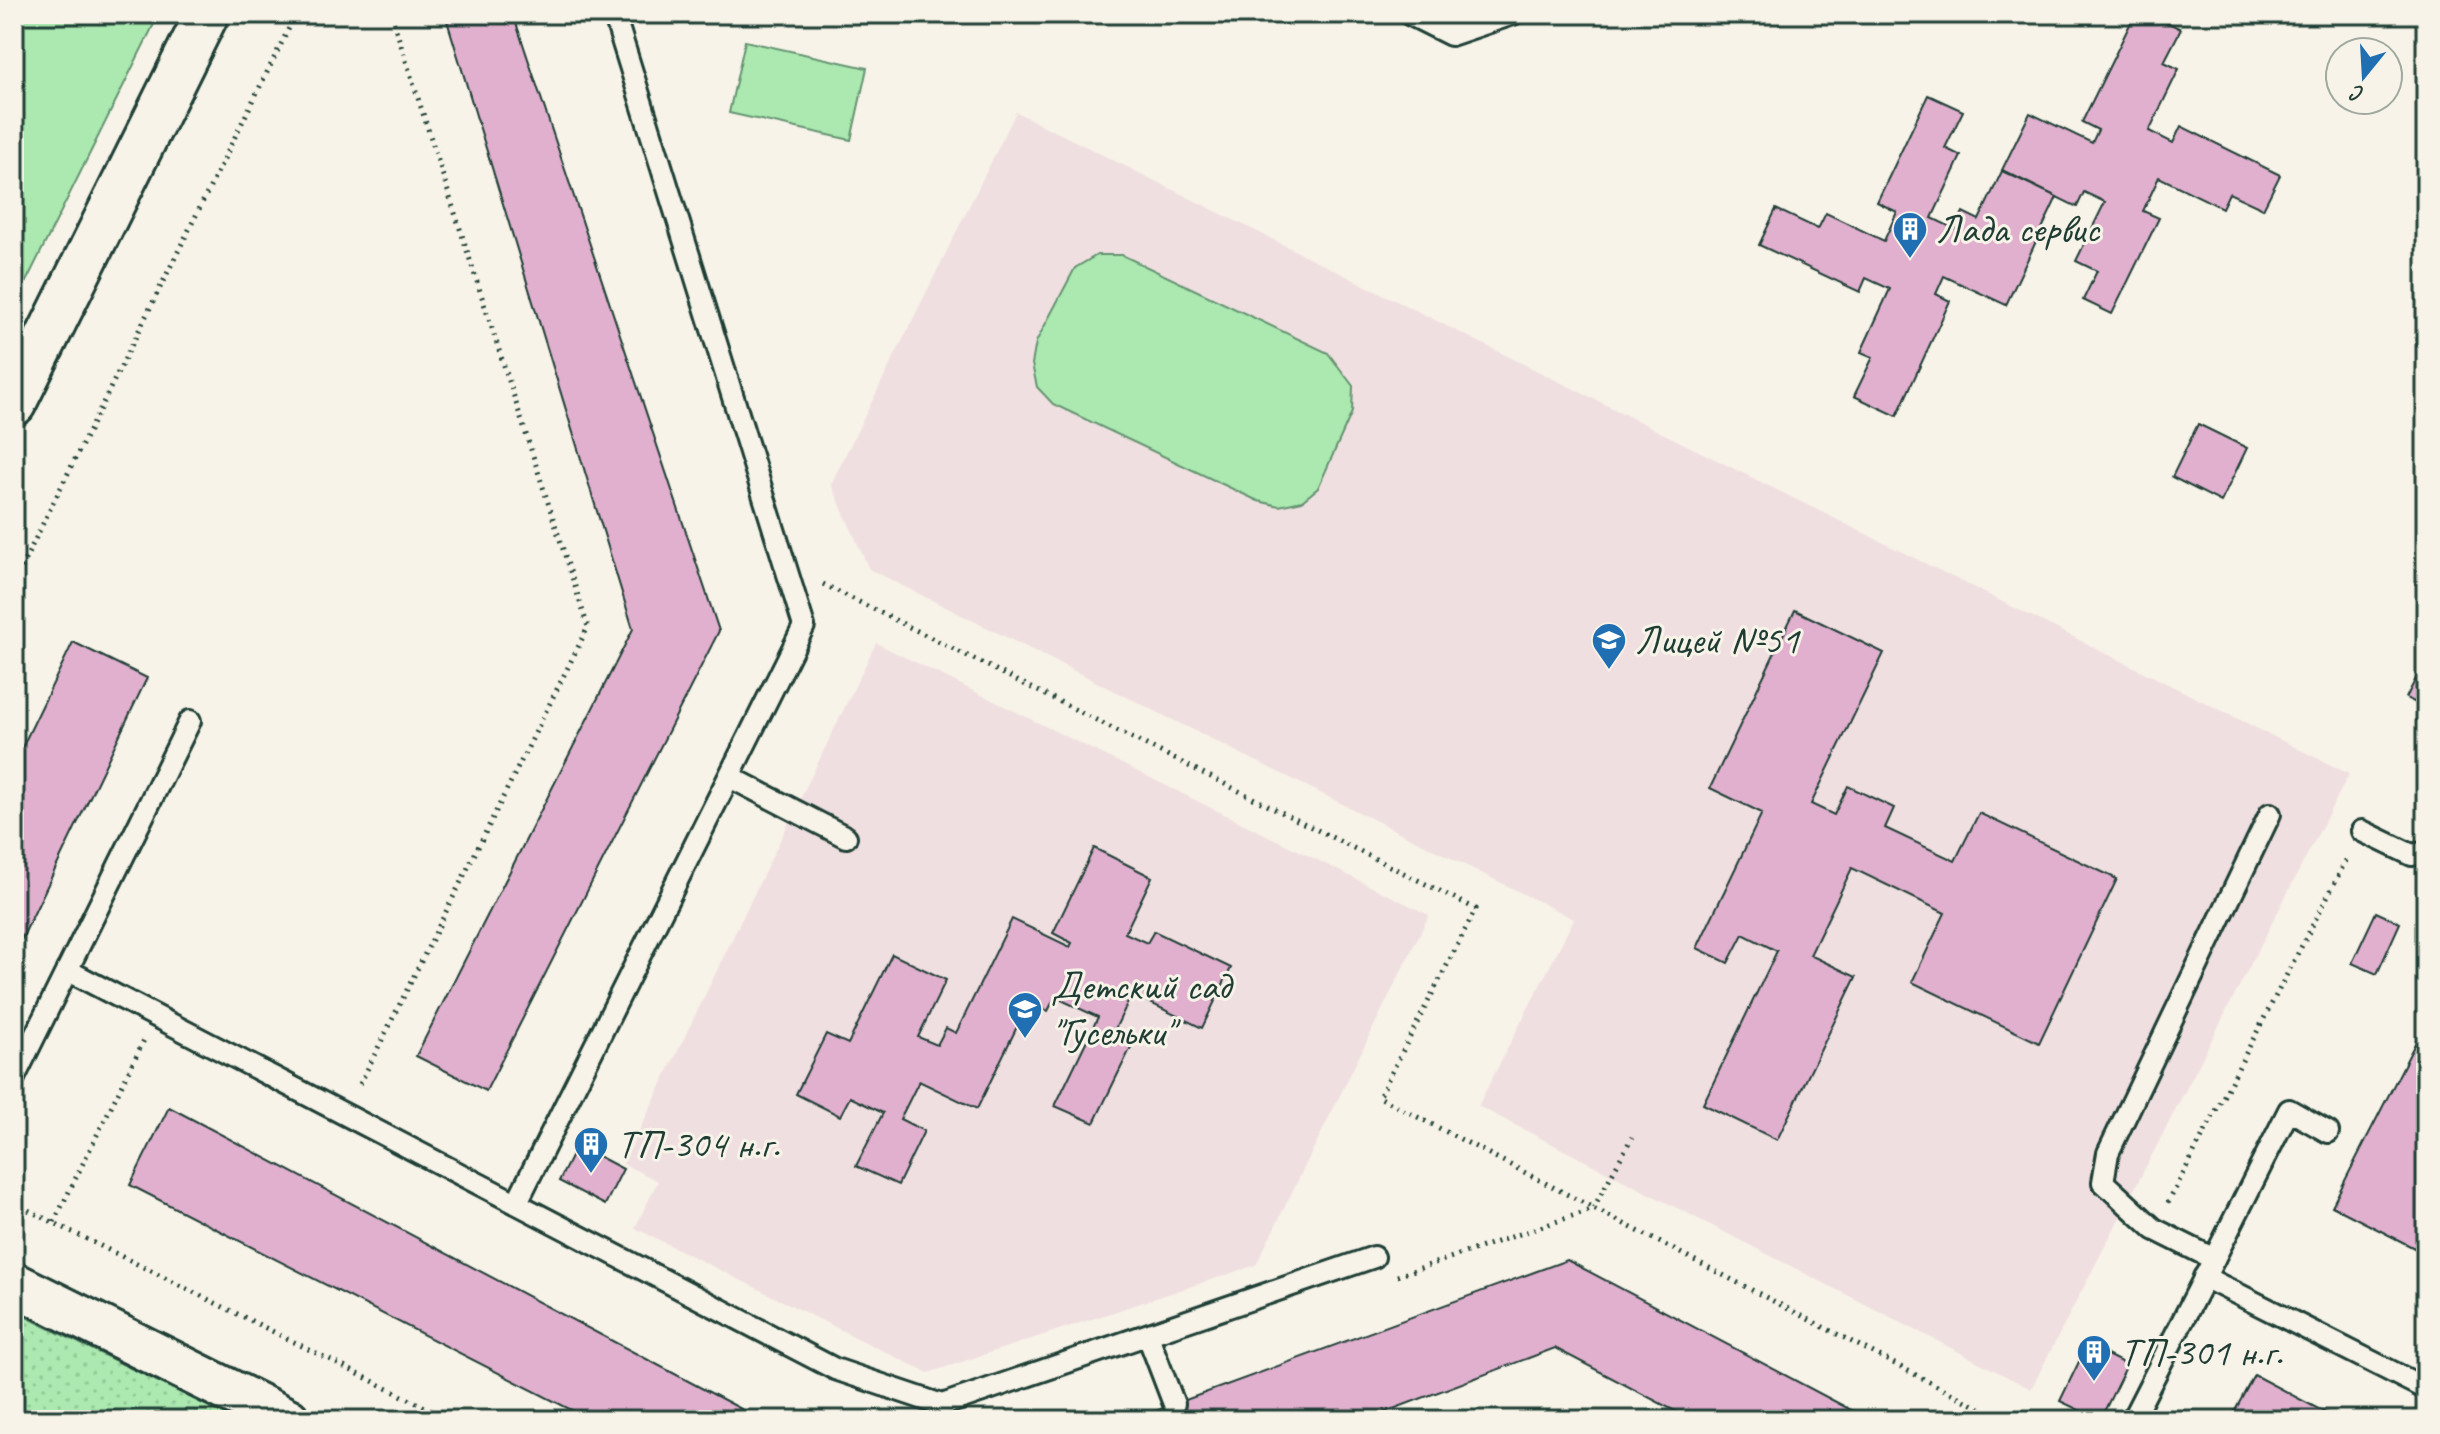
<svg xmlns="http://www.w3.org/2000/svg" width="2440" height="1434" viewBox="0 0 2440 1434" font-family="Caveat,sans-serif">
<defs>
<pattern id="grass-dots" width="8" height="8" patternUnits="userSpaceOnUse" patternTransform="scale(2)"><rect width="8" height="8" fill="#abe9b0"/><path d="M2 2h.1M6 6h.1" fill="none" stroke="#93c998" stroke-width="1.8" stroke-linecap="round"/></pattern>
</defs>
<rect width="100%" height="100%" fill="#f7f3e8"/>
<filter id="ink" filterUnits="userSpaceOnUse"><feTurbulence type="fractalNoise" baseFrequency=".0125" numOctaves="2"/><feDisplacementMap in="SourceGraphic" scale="16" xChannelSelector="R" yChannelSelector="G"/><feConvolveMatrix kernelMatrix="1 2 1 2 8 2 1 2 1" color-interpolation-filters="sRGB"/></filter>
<g filter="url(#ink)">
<g fill="#f0dfe0">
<polygon points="1016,112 2349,774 2031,1389 1478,1106 1574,919 869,569 831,484"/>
<polygon points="876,643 1429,915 1256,1265 928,1373 635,1228 658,1181 623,1164"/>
</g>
<polygon fill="url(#grass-dots)" stroke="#659372" stroke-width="2" points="14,1311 236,1420 14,1420"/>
<g fill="#abe9b0" stroke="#659372" stroke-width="2">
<polygon points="14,14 159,14 14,306"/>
<polygon points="745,41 867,68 851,140 729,113"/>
<polygon points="1097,255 1122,255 1328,353 1353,386 1352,412 1318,488 1302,501 1279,506 1258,501 1053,404 1037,387 1032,364 1036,342 1075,268"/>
</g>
<g fill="#e1b0cf" stroke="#1f3d34" stroke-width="2">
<polygon points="445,14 513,14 719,631 486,1091 416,1056 633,629"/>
<polygon points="2135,14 2150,14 2181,29 2164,62 2179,69 2149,131 2173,143 2181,126 2280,175 2263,209 2229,193 2222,208 2159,177 2143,211 2159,218 2112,314 2083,300 2097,271 2076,261 2105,202 2084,192 2077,207 2002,170 2030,113 2092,143 2098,130 2082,122"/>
<polygon points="1928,95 1963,111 1945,148 1961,156 1932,218 1955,229 1963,212 1979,220 2002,171 2057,197 2006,305 1944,276 1936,294 1950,301 1897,416 1854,396 1873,357 1861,352 1890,289 1866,278 1860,292 1759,245 1776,209 1818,229 1826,213 1884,241 1897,212 1877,202"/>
<polygon points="2198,424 2247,448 2221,502 2172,477"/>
<polygon points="1795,610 1884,653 1811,804 1834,815 1848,786 1894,808 1885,828 1955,861 1979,813 2117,879 2039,1043 1912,982 1945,913 1852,868 1810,955 1856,977 1777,1140 1703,1104 1777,951 1743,934 1728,963 1697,948 1762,813 1710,788"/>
<polygon points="73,642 147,678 14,955 14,764"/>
<polygon points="2426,659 2426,708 2406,698"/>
<polygon points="1094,848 1152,877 1125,933 1147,943 1154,931 1231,968 1202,1028 1132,994 1115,1029 1135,1039 1094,1123 1055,1106 1098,1017 1055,997 1048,1011 1029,1002 977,1109 919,1081 900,1119 924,1131 898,1185 856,1166 883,1113 850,1097 840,1116 796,1094 826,1034 848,1044 892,954 946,980 918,1037 937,1045 946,1028 956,1033 1012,919 1070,947 1072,943 1053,933"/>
<polygon points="2376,912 2400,923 2377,974 2352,963"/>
<polygon points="2426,1022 2426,1254 2332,1206"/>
<polygon points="169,1107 762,1420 591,1420 130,1185"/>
<polygon points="577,1145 623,1169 605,1205 559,1181"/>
<polygon points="1567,1260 1870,1420 1692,1420 1555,1348 1364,1420 1131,1420"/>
<polygon points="2087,1345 2127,1365 2100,1420 2060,1401"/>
<polygon points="2254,1375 2328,1414 2325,1420 2230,1420"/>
</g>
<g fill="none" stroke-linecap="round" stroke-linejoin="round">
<g stroke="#1f3d34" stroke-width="26">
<g id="service">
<polyline points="1409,14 1451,35 1513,14"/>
<polyline points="730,777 846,837"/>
<polyline points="2362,831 2412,855 2426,852"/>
<polyline points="67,970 835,1369 942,1405 1374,1257"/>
<polyline points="14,1078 190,721"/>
<polyline points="517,1202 804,626 614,14"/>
<polyline points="2214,1259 2289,1110 2328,1132"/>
<polyline points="2204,1277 2426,1389"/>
<polyline points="1148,1336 1174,1404"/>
<polyline points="2132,1420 2214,1259 2154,1229 2103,1182 2108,1153 2270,814"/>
</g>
</g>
<g stroke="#1f3d34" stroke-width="48">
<g id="minor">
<polyline points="14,404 207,14"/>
<polyline points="14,1284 288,1420"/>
</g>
</g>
<g stroke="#1f3d34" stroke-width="5" stroke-dasharray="2 6" stroke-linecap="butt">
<polyline points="14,582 296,14"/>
<polyline points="823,584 1476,909 1379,1097 2003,1420"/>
<polyline points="360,1084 588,627 391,14"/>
<polyline points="14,1203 451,1420"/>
<polyline points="2168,1203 2348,857"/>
<polyline points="54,1222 144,1040"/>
<polyline points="1397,1276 1593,1209 1632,1137"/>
</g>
<use href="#service" stroke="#f7f3e8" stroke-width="20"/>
<use href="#minor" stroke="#f7f3e8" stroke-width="42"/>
</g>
</g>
<defs>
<g id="building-pin" transform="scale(1.8)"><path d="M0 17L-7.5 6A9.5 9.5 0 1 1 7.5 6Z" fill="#1f6fb2" stroke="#f7f3e8"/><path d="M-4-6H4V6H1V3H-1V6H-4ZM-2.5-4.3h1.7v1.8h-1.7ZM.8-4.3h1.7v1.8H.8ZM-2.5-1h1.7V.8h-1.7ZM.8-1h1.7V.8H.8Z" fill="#fff"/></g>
<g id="school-pin" transform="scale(1.8)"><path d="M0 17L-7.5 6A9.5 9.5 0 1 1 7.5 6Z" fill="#1f6fb2" stroke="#f7f3e8"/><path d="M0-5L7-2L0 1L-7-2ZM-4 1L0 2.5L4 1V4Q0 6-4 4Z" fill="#fff"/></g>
</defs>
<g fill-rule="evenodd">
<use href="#building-pin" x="1910" y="229"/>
<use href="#school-pin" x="1609" y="640"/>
<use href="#school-pin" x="1025" y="1009"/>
<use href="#building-pin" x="591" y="1144"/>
<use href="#building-pin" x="2094" y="1352"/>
</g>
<g text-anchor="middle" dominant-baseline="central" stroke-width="6" stroke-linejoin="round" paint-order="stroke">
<g font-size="40" fill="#1f3d34" stroke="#f7f3e8" text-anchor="start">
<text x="1936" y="229">Лада сервис</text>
<text x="1635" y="640">Лицей №51</text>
<text x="1051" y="986">Детский сад<tspan x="1051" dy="46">"Гусельки"</tspan></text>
<text x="617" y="1144">ТП-304 н.г.</text>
<text x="2120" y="1352">ТП-301 н.г.</text>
</g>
</g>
<rect width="2440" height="1434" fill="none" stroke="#f7f3e8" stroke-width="48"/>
<rect x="24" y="24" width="2392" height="1386" fill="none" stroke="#1f3d34" stroke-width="3" filter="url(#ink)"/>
<g transform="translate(2364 76) rotate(198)"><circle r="38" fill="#f7f3e8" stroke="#a1aaa0" stroke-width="2"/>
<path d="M0-6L14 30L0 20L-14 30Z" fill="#1f6fb2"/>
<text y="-12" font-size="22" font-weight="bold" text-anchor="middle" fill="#1f3d34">С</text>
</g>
</svg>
